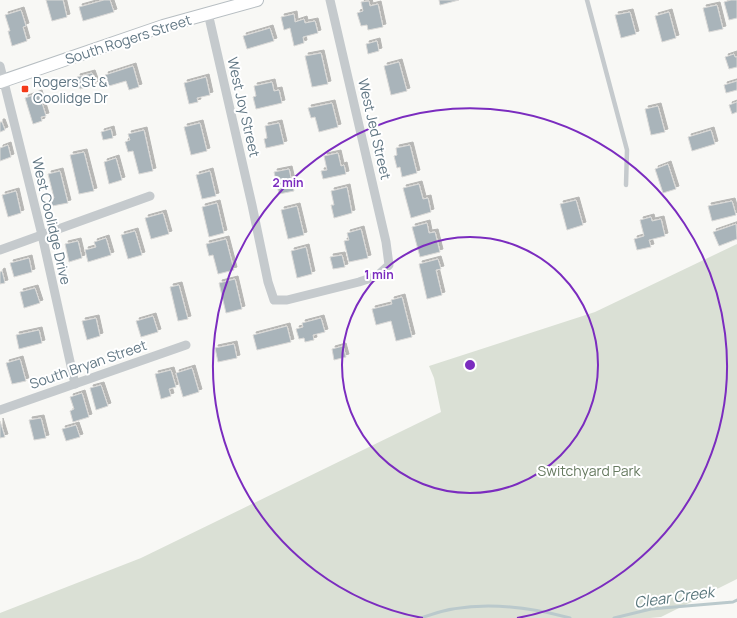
<svg xmlns="http://www.w3.org/2000/svg" width="737" height="618" viewBox="0 0 737 618" font-family="Manrope,sans-serif">
<defs>
<filter id="shadow"><feDropShadow dx="3" dy="-3" stdDeviation="0" flood-color="#0004"/></filter>
</defs>
<rect width="100%" height="100%" fill="#f8f8f5"/>
<polygon fill="#dae0d5" points="737,244 737,579 661,617 650,618 0,618 0,613 141,558 441,412 434,378 429,366 595,312"/>
<g fill="none" stroke-linecap="round" stroke-linejoin="round">
<g stroke="#bac9cc" stroke-width="3">
<path d="M421,618C469,599 522,605 570,618"/>
<polyline points="614,618 651,609 733,602 737,600"/>
</g>
</g>
<g fill="#a9b4ba" stroke="#dad9d7" filter="url(#shadow)">
<polygon points="46,0 63,0 67,17 52,21"/>
<polygon points="104,0 110,0 114,12 83,21 79,7"/>
<polygon points="439,0 459,0 440,5"/>
<polygon points="731,0 737,0 737,18 729,20 724,2"/>
<polygon points="369,1 370,6 378,4 383,27 368,30 367,25 361,26 357,13 363,11 361,2"/>
<polygon points="717,5 723,29 709,32 703,8"/>
<polygon points="21,10 26,26 23,27 27,41 12,46 8,31 10,31 5,15"/>
<polygon points="630,12 636,34 621,38 615,15"/>
<polygon points="669,12 676,38 662,42 655,16"/>
<polygon points="294,14 295,22 304,19 305,23 315,21 318,33 303,37 304,43 294,46 290,28 284,30 281,17"/>
<polygon points="270,28 274,41 247,49 243,36"/>
<polygon points="377,41 379,51 368,54 366,44"/>
<polygon points="321,53 328,84 312,87 305,56"/>
<polygon points="734,54 735,57 737,57 737,67 729,69 725,57"/>
<polygon points="399,62 407,91 391,95 384,66"/>
<polygon points="133,66 139,87 129,90 126,81 109,86 105,75"/>
<polygon points="92,73 96,84 80,89 77,77"/>
<polygon points="206,77 210,95 197,98 198,102 189,104 184,83"/>
<polygon points="737,81 737,90 726,93 724,85"/>
<polygon points="272,82 274,91 279,90 282,103 256,109 253,97 256,96 254,86"/>
<polygon points="39,93 46,116 41,117 42,121 33,124 25,98"/>
<polygon points="737,102 737,112 732,114 729,105"/>
<polygon points="332,103 338,127 319,132 315,117 311,118 308,108"/>
<polygon points="658,106 665,132 651,135 645,109"/>
<polygon points="0,122 2,122 5,130 0,132"/>
<polygon points="200,123 207,151 191,155 184,127"/>
<polygon points="279,123 284,144 266,148 264,139 267,138 265,126"/>
<polygon points="111,129 113,138 103,140 101,132"/>
<polygon points="144,130 153,171 139,174 133,151 128,152 125,142 130,140 128,134"/>
<polygon points="711,130 715,144 692,151 688,137"/>
<polygon points="8,145 11,157 0,161 0,148"/>
<polygon points="410,145 417,173 402,177 400,167 397,168 394,156 397,155 396,148"/>
<polygon points="84,152 94,191 79,194 70,155"/>
<polygon points="338,153 341,166 344,165 346,174 323,179 321,171 327,170 324,156"/>
<polygon points="116,158 122,180 109,184 104,162"/>
<polygon points="668,164 676,189 663,193 655,169"/>
<polygon points="289,169 294,191 279,194 274,172"/>
<polygon points="60,171 68,203 52,206 50,199 54,198 48,174"/>
<polygon points="210,171 216,196 202,199 196,175"/>
<polygon points="419,184 423,199 428,198 431,212 411,218 403,188"/>
<polygon points="347,187 352,213 334,218 331,205 334,205 331,191"/>
<polygon points="16,191 21,213 8,217 2,195"/>
<polygon points="576,200 583,225 567,230 560,204"/>
<polygon points="732,201 736,215 712,221 708,206"/>
<polygon points="217,203 224,233 209,237 202,207"/>
<polygon points="297,206 304,235 288,239 281,210"/>
<polygon points="163,213 169,234 151,239 145,218"/>
<polygon points="651,217 652,221 661,219 665,236 649,240 651,247 637,250 634,239 644,236 640,220"/>
<polygon points="427,223 429,233 435,232 440,252 420,257 412,227"/>
<polygon points="736,224 737,239 719,246 713,232"/>
<polygon points="361,229 368,258 349,262 344,241 349,240 347,233"/>
<polygon points="135,231 142,255 128,259 121,235"/>
<polygon points="106,238 111,255 88,262 85,250 96,247 94,242"/>
<polygon points="226,239 234,270 218,274 213,255 209,256 206,244"/>
<polygon points="78,241 82,258 69,262 65,244"/>
<polygon points="306,247 312,274 297,278 291,251"/>
<polygon points="342,255 345,267 333,269 330,257"/>
<polygon points="29,258 32,272 14,277 10,263"/>
<polygon points="438,259 441,269 436,270 442,295 427,299 419,264"/>
<polygon points="2,271 5,283 0,284 0,272"/>
<polygon points="235,279 242,309 226,313 219,283"/>
<polygon points="179,285 188,319 178,321 170,287"/>
<polygon points="35,288 40,303 24,308 20,292"/>
<polygon points="402,297 412,337 396,341 391,321 376,325 372,309 392,304 391,300"/>
<polygon points="153,316 158,332 141,337 136,321"/>
<polygon points="96,318 100,336 87,340 82,321"/>
<polygon points="321,318 325,332 313,335 314,340 305,342 304,338 299,339 296,329 303,327 302,323"/>
<polygon points="287,326 291,342 257,350 253,335"/>
<polygon points="39,330 42,343 19,349 16,335"/>
<polygon points="234,344 237,358 218,362 215,348"/>
<polygon points="343,346 346,357 334,360 332,349"/>
<polygon points="20,359 26,381 12,384 6,363"/>
<polygon points="192,368 199,392 183,397 176,373"/>
<polygon points="171,370 176,387 169,389 171,396 161,399 155,374"/>
<polygon points="101,385 108,406 96,410 90,388"/>
<polygon points="82,393 89,417 73,422 70,411 74,409 70,397"/>
<polygon points="41,418 46,438 34,440 29,420"/>
<polygon points="0,421 5,437 0,438"/>
<polygon points="76,425 80,437 66,441 62,429"/>
</g>
<g fill="none" stroke-linecap="round" stroke-linejoin="round">
<g stroke="#b7bec2" stroke-width="14">
<polyline id="secondary" points="0,82 163,26 257,0"/>
</g>
<polyline stroke="#c5cacd" stroke-width="4.5" points="587,0 627,150 626,185"/>
<g stroke="#c5cacd" stroke-width="9">
<polyline points="208,13 252,205 268,282 274,300 287,300 359,282 377,276 389,265 386,242 330,0"/>
<polyline points="0,66 42,235 75,384"/>
<polyline points="0,250 150,196"/>
<polyline points="0,410 186,345"/>
</g>
<use href="#secondary" stroke="#fff" stroke-width="12"/>
</g>
<g fill="none" stroke="#7b2cbf" stroke-width="2">
<circle cx="470" cy="365" r="128"/>
<path d="M423 618A257 257 0 1 1 517 618"/>
</g>
<rect fill="#f43a18" stroke="#fff" stroke-width="1.5" x="21" y="85" width="8" height="8" rx="2"/>
<g text-anchor="middle" dominant-baseline="central" stroke-width="4" stroke-linejoin="round" paint-order="stroke">
<g font-size="14" fill="#607683" stroke="#fff">
<text transform="translate(128 39) rotate(-18)">South Rogers Street</text>
<text transform="translate(244 107) rotate(77)">West Joy Street</text>
<text transform="translate(375 129) rotate(77)">West Jed Street</text>
<text transform="translate(52 221) rotate(77)">West Coolidge Drive</text>
<text transform="translate(88 364) rotate(-19)">South Bryan Street</text>
</g>
<g font-size="14" fill="#607683" stroke="#fff" text-anchor="start">
<text x="33" y="81">Rogers St &amp;<tspan x="33" dy="16">Coolidge Dr</tspan></text>
</g>
<g font-size="14" fill="#667a60" stroke="#fff">
<text x="589" y="470">Switchyard Park</text>
</g>
<g font-size="15" font-style="italic" fill="#5a777d" stroke="#fff">
<text transform="translate(674 597) rotate(-8)">Clear Creek</text>
</g>
</g>
<circle cx="470" cy="365" r="6" fill="#7b2cbf" stroke="#fff" stroke-width="2"/>
<g font-size="12" text-anchor="middle" font-weight="bold" fill="#7b2cbf" stroke="#fff" stroke-width="4" stroke-linejoin="round" paint-order="stroke">
<text x="288" y="187">2 min</text>
<text x="379" y="279">1 min</text>
</g>
</svg>
